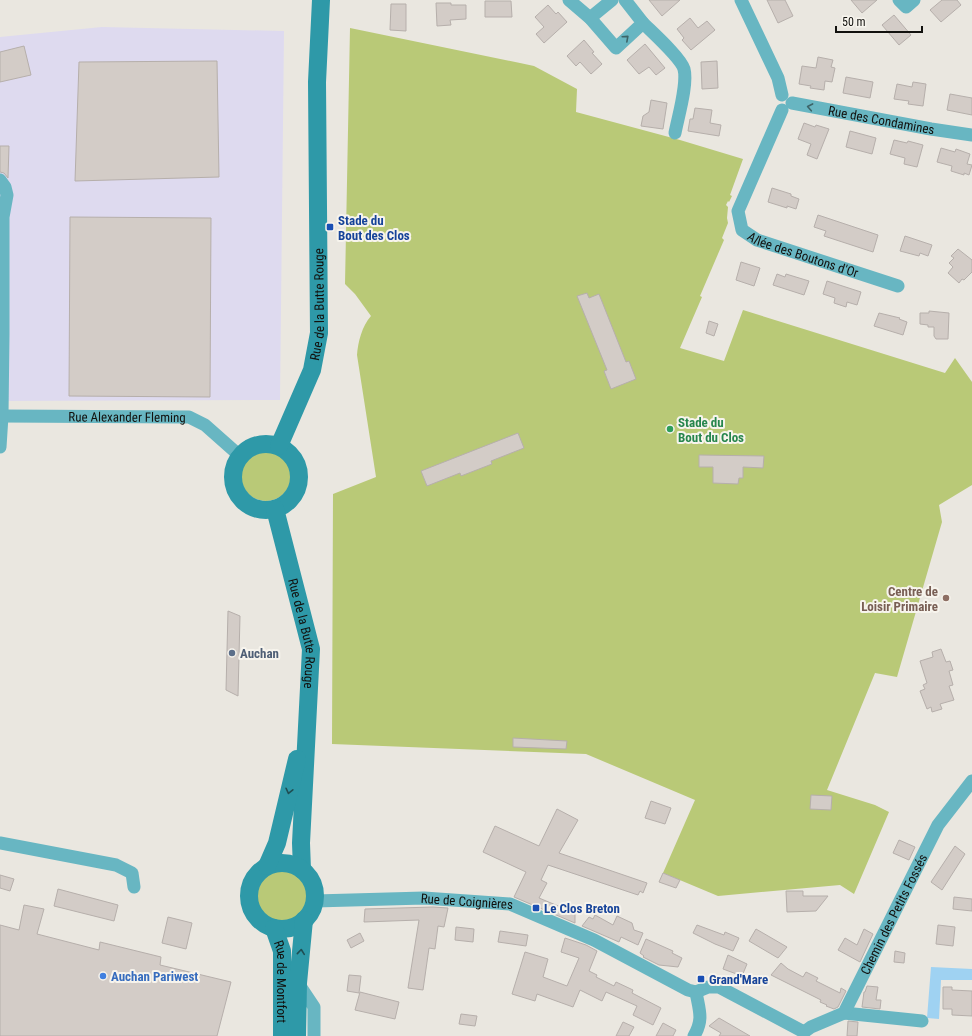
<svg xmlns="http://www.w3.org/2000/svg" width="972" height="1036" viewBox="0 0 972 1036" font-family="'Roboto Condensed',sans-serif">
<rect width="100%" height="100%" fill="#eae7e0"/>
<polygon fill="#dedaef" points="102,27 284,31 280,400 0,401 0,37"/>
<g fill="#b9c977">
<path d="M350,28L520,63L534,66L577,89L576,112L680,140L743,159L730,195L732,196L729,202L728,201L726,205L728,207L727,218L728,223L722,238L724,240L700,296L702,297L680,348L724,361L743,310L945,373L955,358L972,382V485L939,505L942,522L897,677L875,673L827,790L875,805L889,812L854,894L840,885L718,896L663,873L695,800L586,754L332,744L333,494L376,477L357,355C358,342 362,326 371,316L355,294L345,284Z"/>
<circle cx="266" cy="476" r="25"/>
<circle cx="282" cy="895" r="26"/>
</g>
<polygon fill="#9fd2f2" points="931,967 972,969 972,980 941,980 939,1019 927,1018"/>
<g fill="#d3ccc7" stroke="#b6afab">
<polygon points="649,0 680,0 662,16"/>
<polygon points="767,0 785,0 793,16 778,23"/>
<polygon points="851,0 877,0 862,13"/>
<polygon points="942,0 957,0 961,5 941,22 930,10"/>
<polygon points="485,1 511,1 512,17 485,17"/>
<polygon points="436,3 451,3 451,5 466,5 466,19 450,20 451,25 437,26"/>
<polygon points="391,4 406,4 406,31 390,30"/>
<polygon points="548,5 556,14 558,12 567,22 544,43 536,34 544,27 535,17"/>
<polygon points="894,15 911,35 899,45 882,25"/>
<polygon points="690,18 698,28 707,21 715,30 691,50 682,40 684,38 677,29"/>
<polygon points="584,40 594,52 592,53 602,64 591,74 580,62 576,66 567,56"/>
<polygon points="645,44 665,68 656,75 649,67 639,74 627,60"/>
<polygon points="24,46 31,75 0,82 0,52"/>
<polygon points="818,57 833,60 831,67 835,68 832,82 825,81 824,90 810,88 811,86 799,84 802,66 816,68"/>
<polygon points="217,61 219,177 75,181 79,62"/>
<polygon points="717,61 718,88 702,89 701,62"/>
<polygon points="846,77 873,82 870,98 843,93"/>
<polygon points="913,82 926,84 923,106 908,104 909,101 894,99 897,84 912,87"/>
<polygon points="950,94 972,98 972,115 947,110"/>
<polygon points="651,100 667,103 663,129 641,126 643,116 649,112"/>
<polygon points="695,108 712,110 710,123 721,125 719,136 688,131 690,119 693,119"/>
<polygon points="804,123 815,127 816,125 829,129 817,159 807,155 811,144 798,139"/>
<polygon points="850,131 876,138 872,154 846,147"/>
<polygon points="894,140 907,143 908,141 923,145 917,167 904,164 905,158 890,154"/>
<polygon points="0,146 9,146 8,178 4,173 0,172"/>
<polygon points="941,148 955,152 956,149 970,154 967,164 972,165 969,175 964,173 964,175 951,171 952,166 937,162"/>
<polygon points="772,188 791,194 791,196 799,199 796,209 787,206 787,208 768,202"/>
<polygon points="818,215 878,235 873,252 824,236 826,231 814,227"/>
<polygon points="70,217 211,218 210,397 69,396"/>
<polygon points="905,236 932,245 928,256 920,253 919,256 900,251"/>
<polygon points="958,249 972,260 972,272 964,280 962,279 959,283 948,273 953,267 949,263 954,258 951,256"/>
<polygon points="741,262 760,268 754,286 736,280"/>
<polygon points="777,274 785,277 786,274 809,281 804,295 773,285"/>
<polygon points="827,281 861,292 857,305 847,302 846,307 834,303 835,298 823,294"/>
<polygon points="587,293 589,298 599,294 626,362 629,361 636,379 611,389 604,371 607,370 577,296"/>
<polygon points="929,311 949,313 948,339 936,339 934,336 934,327 928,327 928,325 920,324 920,313 929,313"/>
<polygon points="879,313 900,318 899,319 907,322 903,335 874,326"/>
<polygon points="709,321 718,324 714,336 706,333"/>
<polygon points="518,433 524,448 491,461 492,464 461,476 460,473 427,486 421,471"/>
<polygon points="699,455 764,456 763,468 743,467 743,478 739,478 738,484 713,483 713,467 699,467"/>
<polygon points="228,611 240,616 238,696 226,690"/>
<polygon points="941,649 946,662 950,661 953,670 949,671 953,685 949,686 954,700 940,704 942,709 932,712 931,707 927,709 920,691 925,689 923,685 927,683 920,661 933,657 932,652"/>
<polygon points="513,738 567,741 566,749 513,747"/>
<polygon points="811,795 832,796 831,810 810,809"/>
<polygon points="651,801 671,808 665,824 645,818"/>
<polygon points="557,809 578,820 559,853 647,883 643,893 640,891 638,895 548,865 541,880 547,883 539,898 575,913 575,923 514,897 526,872 483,852 495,826 539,846"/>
<polygon points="899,840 915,847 909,860 893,853"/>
<polygon points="955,846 965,854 942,890 931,882"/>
<polygon points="663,873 680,880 676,888 659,882"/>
<polygon points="0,875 14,879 10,891 0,888"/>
<polygon points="58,889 118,905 114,921 54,906"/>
<polygon points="786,891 803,891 803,896 828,896 816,911 787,912"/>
<polygon points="954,897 972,899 972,911 953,909"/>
<polygon points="24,905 44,909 37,934 99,950 100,942 161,957 160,965 231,982 217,1036 0,1036 0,925 19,930"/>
<polygon points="433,907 448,908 444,927 438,926 435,949 429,948 423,990 408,988 419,920 364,922 365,909"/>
<polygon points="595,915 613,925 617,916 632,923 634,930 643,933 638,945 621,937 619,942 582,926 589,917 593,919"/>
<polygon points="168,917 192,923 186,949 162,943"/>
<polygon points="697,925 724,935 725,932 739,938 733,951 715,944 693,933"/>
<polygon points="938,925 955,927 953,946 936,944"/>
<polygon points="456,927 474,929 473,942 455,940"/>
<polygon points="756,929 787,947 778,958 749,941"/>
<polygon points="864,929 873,934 860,962 838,950 845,938 857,945"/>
<polygon points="500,931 528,935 526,946 498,942"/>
<polygon points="360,933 364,941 351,948 347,940"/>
<polygon points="565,938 586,945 597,951 589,971 597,975 596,977 614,986 616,982 633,990 632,993 661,1008 653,1025 633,1015 637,1006 606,992 602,1001 580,990 573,1007 537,994 535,1001 512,994 525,952 548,959 543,977 567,986 579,958 561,952"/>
<polygon points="646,939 673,951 672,953 682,958 678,967 659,965 643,957 644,956 640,953"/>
<polygon points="895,951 905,953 904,963 894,962"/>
<polygon points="728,955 747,964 742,976 723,969"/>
<polygon points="781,963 788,969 803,977 806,972 818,978 816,981 840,993 841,988 846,991 838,1007 834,1009 826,1006 827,1005 820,1002 821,1000 771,975"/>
<polygon points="349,975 361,976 359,993 347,991"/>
<polygon points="867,986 878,987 876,1000 881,1000 880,1009 862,1007 864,992 865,992"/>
<polygon points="943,987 952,987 952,990 972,991 972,1016 952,1015 952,1009 943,1009"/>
<polygon points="360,992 399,1002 395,1019 355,1010"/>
<polygon points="461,1014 477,1016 475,1026 459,1024"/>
<polygon points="719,1018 750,1036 719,1036 721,1033 709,1026"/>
<polygon points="848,1021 858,1022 857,1036 847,1036"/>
<polygon points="623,1022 634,1027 629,1036 616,1036"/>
<polygon points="663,1023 676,1030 673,1036 656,1036"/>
</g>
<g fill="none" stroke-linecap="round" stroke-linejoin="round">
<g stroke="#68b6c2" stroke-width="13">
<polyline points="569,0 590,18 616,48 643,23 625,0"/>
<polyline points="741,0 778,78 782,95"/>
<polyline points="899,0 906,7 914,0"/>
<polyline points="590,18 612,0"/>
<path d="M643,23C652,32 681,58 684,69C688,84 678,117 675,133"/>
<path id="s1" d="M792,103L931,129L972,135"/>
<path id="s2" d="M782,110L738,211L742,230L757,240L898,286"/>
<polyline points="0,180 5,187 7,195 3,217 3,334 2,416 0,447"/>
<path id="s3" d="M0,416L189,417L205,425L240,456"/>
<polyline points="0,843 116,865 132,873 134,887"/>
<path id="s4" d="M315,901L424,898L510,904L594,940L688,990L696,992"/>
<polyline points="298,983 314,1007 314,1036"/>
<polyline points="696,992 708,987 719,987 804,1032"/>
<polyline points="844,1013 922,1021"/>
<path id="s5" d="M804,1032L811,1027L844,1013L938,825L972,781"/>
<path d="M694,1036C704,1019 699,1010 696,992"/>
</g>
<g stroke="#2e99a8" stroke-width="18">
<circle cx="266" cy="477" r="33"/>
<path id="s6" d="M279,446L312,370L319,333L317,82L321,0"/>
<path id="s7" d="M275,509L311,649L301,843L302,870"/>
<circle cx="282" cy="896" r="33"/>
<polyline points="267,866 277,843 297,759"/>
<path id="s8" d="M274,928L282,951V1036"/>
<polyline points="297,1036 298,983 304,920"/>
</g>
</g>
<defs><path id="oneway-chevron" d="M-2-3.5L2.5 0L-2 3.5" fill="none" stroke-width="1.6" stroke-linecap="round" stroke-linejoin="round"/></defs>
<g stroke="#3d6468">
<use href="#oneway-chevron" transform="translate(626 38) rotate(-42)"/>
<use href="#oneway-chevron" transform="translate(810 107) rotate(-169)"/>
</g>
<g stroke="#1f4e53">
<use href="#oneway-chevron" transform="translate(289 791) rotate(103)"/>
<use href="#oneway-chevron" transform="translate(301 952) rotate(-84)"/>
</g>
<g fill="#1a4fb4" stroke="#f7f4ed" stroke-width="1.5">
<rect x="326" y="223" width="8" height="8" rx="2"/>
<rect x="532" y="904" width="8" height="8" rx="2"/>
<rect x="697" y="975" width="8" height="8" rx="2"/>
</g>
<circle fill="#2e9e5b" stroke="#f7f4ed" stroke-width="1.5" cx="670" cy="429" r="4"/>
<circle fill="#8d6e63" stroke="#f7f4ed" stroke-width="1.5" cx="946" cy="598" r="4"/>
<circle fill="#5c6f8a" stroke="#f7f4ed" stroke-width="1.5" cx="232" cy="653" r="4"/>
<circle fill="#3f7fe0" stroke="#f7f4ed" stroke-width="1.5" cx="103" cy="976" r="4"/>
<g text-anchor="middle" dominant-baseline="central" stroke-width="4" stroke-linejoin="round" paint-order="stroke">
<g font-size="13" fill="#12110e" stroke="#f7f4ed">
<text stroke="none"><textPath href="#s1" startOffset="91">Rue des Condamines</textPath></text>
<text stroke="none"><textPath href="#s2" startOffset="196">Allée des Boutons d'Or</textPath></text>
<text stroke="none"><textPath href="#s6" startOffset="149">Rue de la Butte Rouge</textPath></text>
<text stroke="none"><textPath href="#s3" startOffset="127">Rue Alexander Fleming</textPath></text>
<text stroke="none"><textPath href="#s7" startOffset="128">Rue de la Butte Rouge</textPath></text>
<text stroke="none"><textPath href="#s4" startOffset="152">Rue de Coignières</textPath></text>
<text stroke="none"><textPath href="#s5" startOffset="155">Chemin des Petits Fossés</textPath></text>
<text stroke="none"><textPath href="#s8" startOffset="55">Rue de Montfort</textPath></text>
</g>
<g font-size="13" font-weight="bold" fill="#164399" stroke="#f7f4ed" text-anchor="start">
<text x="338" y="220">Stade du<tspan x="338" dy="15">Bout des Clos</tspan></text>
<text x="544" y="908">Le Clos Breton</text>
<text x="709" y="979">Grand'Mare</text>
</g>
<g font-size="13" font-weight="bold" fill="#27864d" stroke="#f7f4ed" text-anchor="start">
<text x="678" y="422">Stade du<tspan x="678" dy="15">Bout du Clos</tspan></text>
</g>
<g font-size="13" font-weight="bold" fill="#785e54" stroke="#f7f4ed" text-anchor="end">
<text x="938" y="591">Centre de<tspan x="938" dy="15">Loisir Primaire</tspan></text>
</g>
<g font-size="13" font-weight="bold" fill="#4e5e75" stroke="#f7f4ed" text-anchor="start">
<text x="240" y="653">Auchan</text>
</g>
<g font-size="13" font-weight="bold" fill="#366cbe" stroke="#f7f4ed" text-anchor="start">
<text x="111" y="976">Auchan Pariwest</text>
</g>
</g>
<path d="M836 26v6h86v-6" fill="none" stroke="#12110e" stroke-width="2"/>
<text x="842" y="26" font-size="12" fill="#12110e" stroke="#f7f4ed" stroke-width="3" paint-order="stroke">50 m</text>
</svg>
